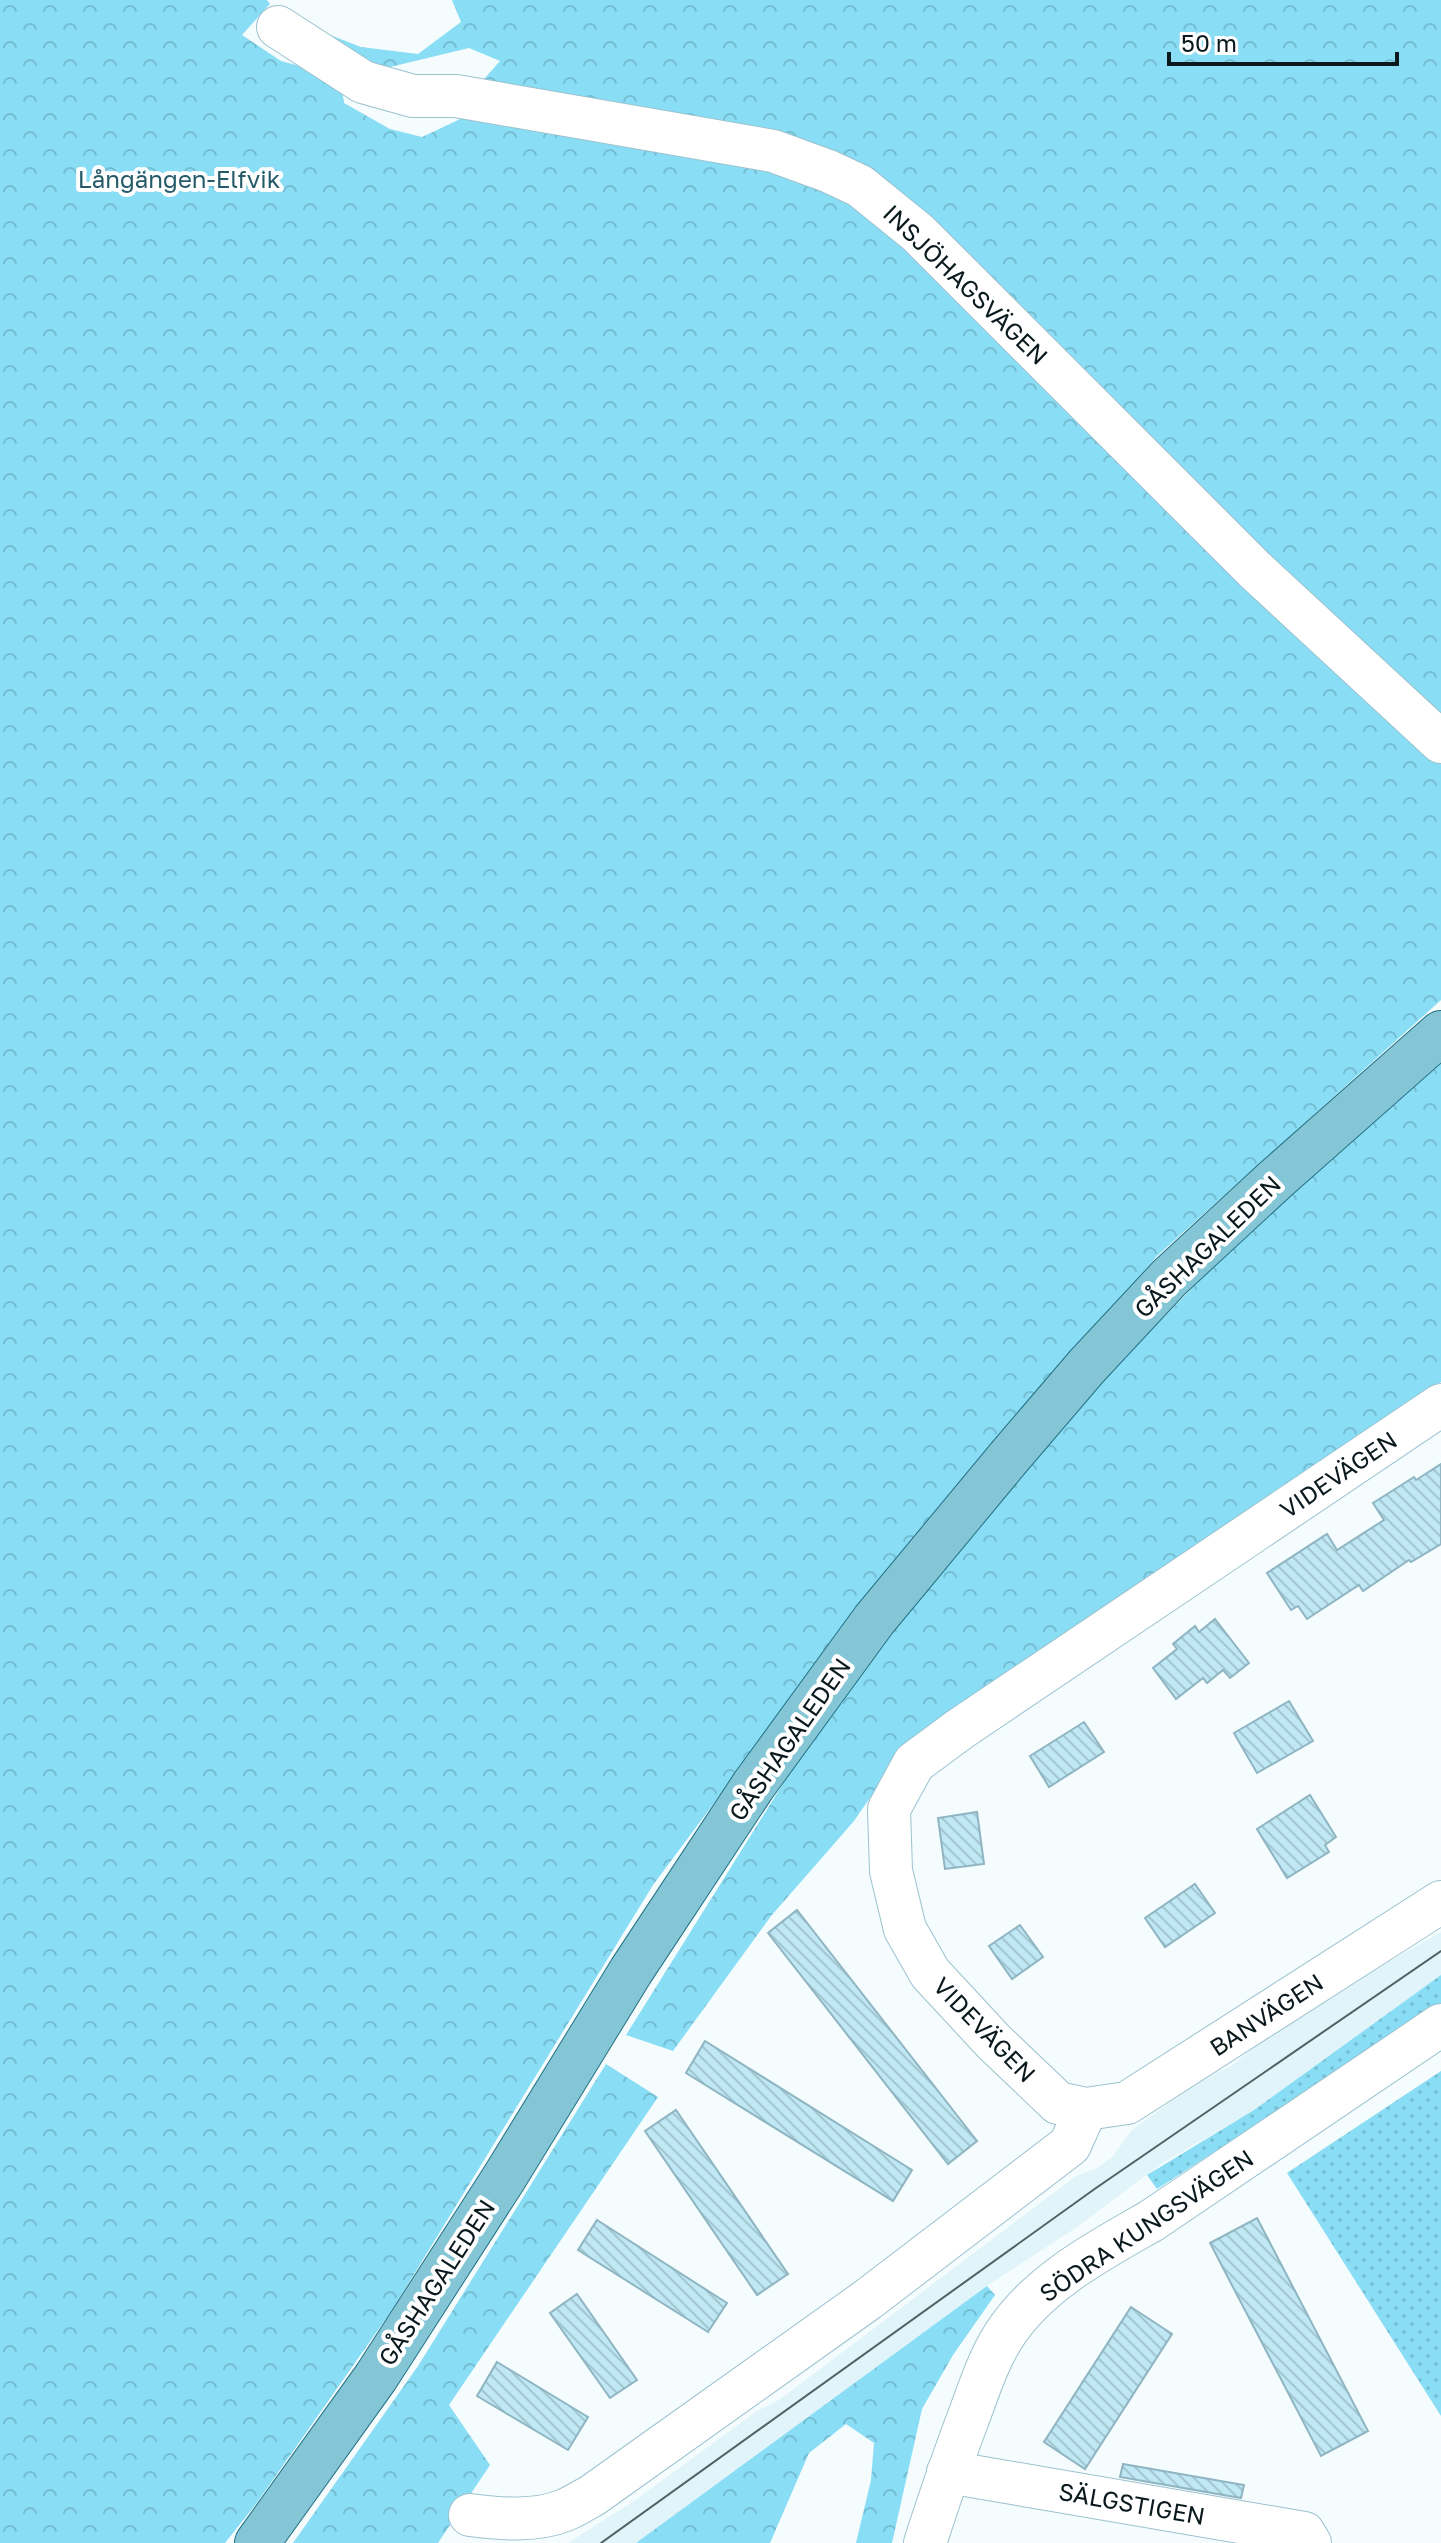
<svg xmlns="http://www.w3.org/2000/svg" width="1441" height="2543" viewBox="0 0 1441 2543" font-family="'Golos Text',sans-serif">
<defs>
<pattern id="grass-dots" width="8" height="8" patternUnits="userSpaceOnUse" patternTransform="scale(2)"><rect width="8" height="8" fill="#89ddf5"/><path d="M2 2h.1M6 6h.1" fill="none" stroke="#75bdd2" stroke-width="1.8" stroke-linecap="round"/></pattern>
<pattern id="forest-crowns" width="20" height="18" patternUnits="userSpaceOnUse" patternTransform="scale(2)"><rect width="20" height="18" fill="#89ddf5"/><path d="M2 6a3 3 0 1 1 6 0M12 15a3 3 0 1 1 6 0" fill="none" stroke="#75bdd2"/></pattern>
<pattern id="building-back-hatch" width="6" height="6" patternUnits="userSpaceOnUse" patternTransform="scale(2)"><rect width="6" height="6" fill="#bfe7f4"/><path d="M-1 5l2 2M0 0l6 6M5-1l2 2" fill="none" stroke="#a3c6d1"/></pattern>
</defs>
<rect width="100%" height="100%" fill="#f4fcfe"/>
<polygon fill="#e1f4fa" points="1441,1932 1441,1975 1254,2110 1161,2164 1077,2227 987,2286 636,2543 568,2543 637,2499 757,2411 779,2400 1076,2176 1099,2167 1113,2156 1131,2131 1184,2092 1216,2073 1230,2067 1255,2047 1346,1986"/>
<g fill="url(#grass-dots)">
<polygon points="1441,1975 1441,2005 1157,2189 1147,2175 1254,2110"/>
<polygon points="1441,2071 1441,2416 1287,2173"/>
</g>
<g fill="url(#forest-crowns)">
<polygon points="0,0 267,0 270,4 242,35 281,61 340,77 344,103 390,129 422,137 473,113 792,169 866,210 1441,756 1441,1000 1157,1256 869,1595 653,1885 392,2310 256,2504 225,2543 0,2543"/>
<polygon points="452,0 1441,0 1441,726 862,176 478,86 500,61 469,48 386,68 352,63 286,18 361,47 418,54 461,22"/>
<polygon points="1441,1052 1441,1382 905,1747 854,1821 771,1916 673,2051 626,2035 801,1755 919,1597 1083,1400 1249,1230"/>
<polygon points="606,2064 658,2097 449,2405 490,2465 438,2543 293,2543 418,2366"/>
<polygon points="987,2286 995,2295 953,2355 922,2409 892,2543 856,2543 871,2480 874,2443 846,2424 809,2453 770,2543 636,2543"/>
</g>
<g fill="url(#building-back-hatch)" stroke="#8eb5c1" stroke-width="2">
<polygon points="1441,1464 1441,1544 1411,1562 1409,1560 1363,1591 1359,1585 1307,1619 1298,1606 1291,1610 1267,1573 1327,1534 1337,1550 1384,1520 1373,1503 1414,1477 1416,1480"/>
<polygon points="1215,1619 1249,1663 1230,1678 1223,1670 1207,1683 1203,1678 1176,1699 1153,1668 1177,1649 1173,1644 1195,1626 1199,1632"/>
<polygon points="1289,1701 1313,1741 1257,1773 1234,1733"/>
<polygon points="1084,1722 1104,1752 1049,1787 1030,1756"/>
<polygon points="1310,1795 1336,1837 1325,1845 1329,1852 1287,1878 1257,1829"/>
<polygon points="977,1812 984,1864 945,1869 938,1818"/>
<polygon points="1195,1884 1215,1913 1165,1947 1145,1918"/>
<polygon points="797,1910 977,2141 948,2164 768,1933"/>
<polygon points="1020,1925 1043,1957 1012,1979 989,1946"/>
<polygon points="705,2041 912,2170 893,2201 686,2073"/>
<polygon points="676,2110 788,2274 757,2295 645,2131"/>
<polygon points="1257,2218 1368,2431 1321,2456 1210,2243"/>
<polygon points="597,2220 727,2303 708,2332 578,2250"/>
<polygon points="577,2294 637,2380 610,2398 550,2313"/>
<polygon points="1131,2307 1172,2334 1085,2469 1044,2442"/>
<polygon points="497,2362 588,2417 568,2450 477,2396"/>
<polygon points="1123,2464 1244,2485 1241,2498 1120,2477"/>
</g>
<g fill="none" stroke-linecap="round" stroke-linejoin="round">
<g stroke="#9bc2ce" stroke-width="44">
<g id="minor">
<polyline points="278,27 363,82 413,96 456,96 773,151 828,171 860,186 918,233 1255,570 1441,742"/>
<polyline points="1441,1405 960,1729 914,1763 889,1809 891,1871 905,1929 930,1973 993,2041 1058,2103 1086,2109 1127,2103 1441,1902"/>
<polyline points="948,2472 1304,2533 1310,2543"/>
<path d="M470,2515C500,2519 536,2522 565,2510C575,2506 584,2500 593,2495L867,2300L1070,2145L1086,2109"/>
<path d="M925,2543C939,2500 953,2458 969,2416C979,2389 988,2361 1003,2337C1036,2284 1098,2251 1151,2221L1441,2025"/>
</g>
</g>
<g stroke="#247184" stroke-width="46">
<polyline id="major" points="257,2543 376,2377 504,2178 631,1971 753,1786 874,1620 1010,1456 1087,1366 1169,1278 1276,1179 1441,1033"/>
</g>
<use href="#minor" stroke="#fff" stroke-width="42"/>
<use href="#major" stroke="#84c6d6" stroke-width="44"/>
<polyline stroke="#536064" stroke-width="2" points="601,2543 1096,2188 1441,1951"/>
</g>
<g text-anchor="middle" dominant-baseline="central" stroke-width="8" stroke-linejoin="round" paint-order="stroke">
<g font-size="24" fill="#255b69" stroke="#fff">
<text x="179" y="178">Långängen-Elfvik</text>
</g>
<g font-size="24" fill="#0a191e" stroke="#fff">
<text transform="translate(966 284) rotate(44)">INSJÖHAGSVÄGEN</text>
<text transform="translate(1207 1246) rotate(-44)">GÅSHAGALEDEN</text>
<text transform="translate(1338 1474) rotate(-34)">VIDEVÄGEN</text>
<text transform="translate(789 1739) rotate(-55)">GÅSHAGALEDEN</text>
<text transform="translate(1266 2014) rotate(-33)">BANVÄGEN</text>
<text transform="translate(985 2029) rotate(46)">VIDEVÄGEN</text>
<text transform="translate(1146 2225) rotate(-34)">SÖDRA KUNGSVÄGEN</text>
<text transform="translate(436 2282) rotate(-57)">GÅSHAGALEDEN</text>
<text transform="translate(1132 2503) rotate(10)">SÄLGSTIGEN</text>
</g>
</g>
<path d="M1169 52v12h228v-12" fill="none" stroke="#0a191e" stroke-width="4"/>
<text x="1181" y="52" font-size="24" fill="#0a191e" stroke="#ffffff" stroke-width="6" paint-order="stroke">50 m</text>
</svg>
